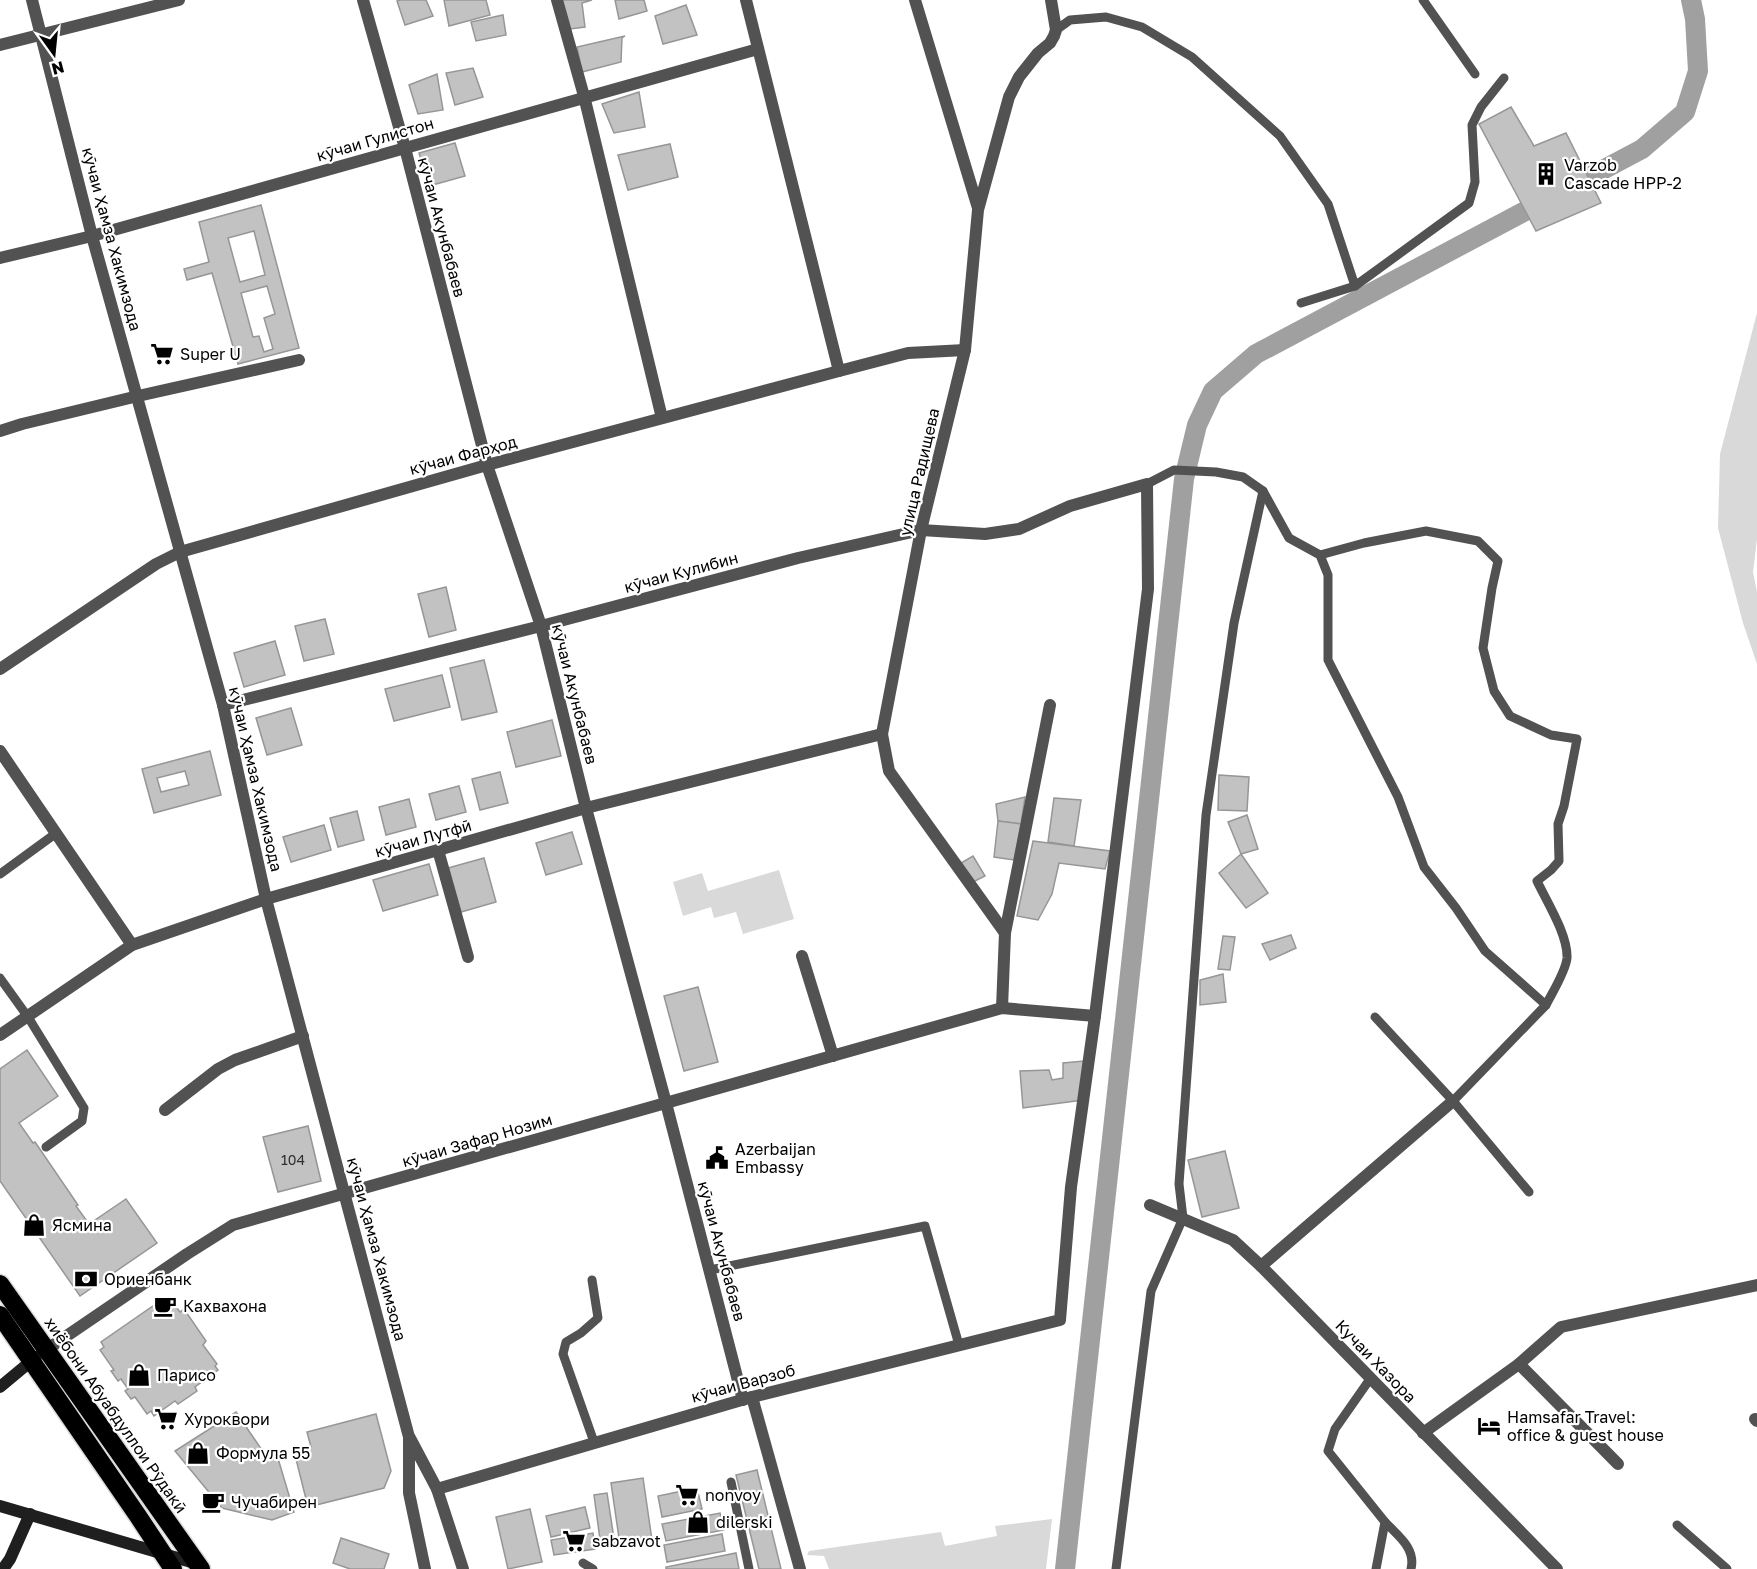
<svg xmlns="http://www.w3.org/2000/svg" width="1757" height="1569" viewBox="0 0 1757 1569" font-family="'Golos Text',sans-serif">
<rect width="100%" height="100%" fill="#fff"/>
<g fill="#d9d9d9">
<polygon points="1757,313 1757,539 1753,572 1757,592 1757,664 1743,623 1718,528 1720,454"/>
<polygon points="779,870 794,919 743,934 736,912 714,918 711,907 683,916 673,882 702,873 708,891"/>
<polygon points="1052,1519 1046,1569 829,1569 824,1556 807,1555 809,1551 941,1532 945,1546 997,1536 995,1526"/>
</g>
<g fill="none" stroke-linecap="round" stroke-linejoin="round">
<polyline stroke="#a0a0a0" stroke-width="20" points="1065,1569 1184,479 1197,425 1213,391 1256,354 1642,149 1685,112 1698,71 1695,19 1691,0"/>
</g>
<g fill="#c2c2c2" stroke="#969696" stroke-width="1.5" fill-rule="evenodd">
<polygon points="400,0 426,0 433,16 405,25 397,1"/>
<polygon points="444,0 486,0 490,15 449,26"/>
<polygon points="561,0 592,0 582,3 585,27 570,29"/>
<polygon points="615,0 644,0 647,11 619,19"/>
<polygon points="686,5 697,35 663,44 655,16"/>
<polygon points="503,15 506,35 476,41 471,22"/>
<polygon points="625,36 622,38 621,62 582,72 577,47"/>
<polygon points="473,68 483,97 455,105 446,73"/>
<polygon points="437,74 443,110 418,114 409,85"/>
<polygon points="639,92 645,127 614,133 602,104"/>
<polygon points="1511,107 1534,146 1566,133 1601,203 1536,231 1479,124"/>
<polygon points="455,143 465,176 429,186 419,153"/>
<polygon points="670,144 678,177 628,190 618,155"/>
<path d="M261,205L299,348L238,364L212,273L187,280L184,269L209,262L199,222ZM254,231L265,275L240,282L228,238ZM267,286L275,314L264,318L273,349L264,352L259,336L253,337L241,293Z"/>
<polygon points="446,587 456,630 429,637 418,594"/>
<polygon points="325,619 334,654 304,661 295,626"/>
<polygon points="275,641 285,675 244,687 234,653"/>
<polygon points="484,660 497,712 462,720 450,668"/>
<polygon points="442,675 450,707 394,721 385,689"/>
<polygon points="291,708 302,745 267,755 256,718"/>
<polygon points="552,720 561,756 516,767 507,732"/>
<path d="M210,751L221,795L154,813L142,769ZM185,771L189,785L161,792L157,778Z"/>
<polygon points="500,772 508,803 480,810 472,779"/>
<polygon points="1219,775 1249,777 1247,811 1218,810"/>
<polygon points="459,786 466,812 436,820 429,794"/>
<polygon points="1025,797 1021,824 998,821 996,804"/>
<polygon points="1054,798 1081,800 1074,846 1048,842"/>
<polygon points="409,799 416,827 386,835 379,807"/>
<polygon points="357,811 364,840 338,847 330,818"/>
<polygon points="1247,815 1258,849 1241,854 1228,822"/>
<polygon points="998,821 1021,824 1014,860 994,857"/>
<polygon points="324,825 331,850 291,862 283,837"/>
<polygon points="572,832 582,864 546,875 536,843"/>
<polygon points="1033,841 1110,851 1105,869 1059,863 1052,894 1038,920 1017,916"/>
<polygon points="1241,854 1268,893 1246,908 1219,873"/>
<polygon points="973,856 985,876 973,882 961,863"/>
<polygon points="484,858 496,902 461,912 448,868"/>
<polygon points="429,864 438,895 383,911 373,880"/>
<polygon points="1291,935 1296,948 1270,960 1262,944"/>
<polygon points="1223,936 1235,937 1230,970 1218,969"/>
<polygon points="1223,974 1226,1002 1200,1005 1200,980"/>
<polygon points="698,987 718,1062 684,1071 664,996"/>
<polygon points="27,1050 58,1096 19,1123 33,1143 35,1142 78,1205 76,1206 89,1224 126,1199 157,1243 80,1296 0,1181 0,1069"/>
<polygon points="1084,1061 1083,1100 1023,1108 1020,1071 1049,1070 1052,1080 1063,1078 1063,1063"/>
<polygon points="308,1126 321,1181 278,1192 263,1137"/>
<polygon points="1225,1151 1239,1208 1202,1217 1188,1160"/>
<polygon points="163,1299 166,1303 171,1300 180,1312 184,1309 206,1341 203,1345 217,1364 215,1366 218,1370 195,1387 197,1391 178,1404 175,1401 154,1416 151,1411 147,1414 135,1397 131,1399 125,1391 128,1389 121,1379 118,1381 111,1371 114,1370 100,1350 104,1347 101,1342"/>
<polygon points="236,1412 268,1459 277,1455 294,1512 272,1520 222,1508 175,1451"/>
<polygon points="376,1414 391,1471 384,1488 308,1507 294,1451 311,1447 307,1432"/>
<polygon points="757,1470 781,1569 759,1569 736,1475"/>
<polygon points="643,1478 652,1540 620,1545 611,1483"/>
<polygon points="697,1488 702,1509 662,1517 658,1496"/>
<polygon points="607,1493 615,1545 601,1547 594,1495"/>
<polygon points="585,1507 590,1528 551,1537 546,1516"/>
<polygon points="530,1509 542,1562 508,1569 496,1517"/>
<polygon points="720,1513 724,1530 666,1541 662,1524"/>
<polygon points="593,1533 595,1549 554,1555 551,1540"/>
<polygon points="722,1534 725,1551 667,1562 664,1545"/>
<polygon points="341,1538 389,1554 384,1569 350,1569 333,1563"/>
<polygon points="736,1553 739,1569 666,1569 666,1567"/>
</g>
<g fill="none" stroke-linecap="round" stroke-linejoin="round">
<g stroke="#dbdbdb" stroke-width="21">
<g id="highway">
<polyline points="0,1284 201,1569"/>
<polyline points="0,1315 138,1516 173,1569"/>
</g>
</g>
<g stroke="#525252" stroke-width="9">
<polyline points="1423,0 1475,74"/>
<polyline points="1056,30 1070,20 1106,17 1142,27 1192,57 1280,136 1328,204 1355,286 1469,203 1475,182 1472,125 1481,107 1504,78"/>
<polyline points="1301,303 1355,286"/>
<polyline points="1147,484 1174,470 1216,472 1243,477 1263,491 1289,538 1320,555 1328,575 1328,660 1398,797 1424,867 1456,908 1485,951 1546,1005 1453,1101 1529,1192"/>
<path d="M1320,555L1364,543L1426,531L1478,541L1498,561L1492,588L1483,648L1494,691L1510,716L1551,735L1577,739L1564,806L1558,824L1559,861L1551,870L1537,881C1547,902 1568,935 1567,958C1566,971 1552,993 1546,1005"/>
<polyline points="0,874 55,834"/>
<polyline points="0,978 28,1017 84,1108 82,1121 46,1147"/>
<polyline points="1375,1017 1453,1101"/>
<polyline points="710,1270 925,1226 959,1345"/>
<polyline points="592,1280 598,1318 581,1333 566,1342 563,1354 594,1442"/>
<polyline points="1370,1379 1335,1429 1328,1451 1385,1522 1376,1569"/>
<polyline points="731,1482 749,1569"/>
<path d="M1385,1522C1398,1536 1416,1548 1411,1569"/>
<polyline points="1677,1525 1727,1569"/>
<polyline points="583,1563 593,1569"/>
<polyline points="1116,1569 1151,1291 1183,1218 1179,1184 1206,815 1234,623 1263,491"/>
</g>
<g stroke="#525252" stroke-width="12">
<polyline points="32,0 92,236 223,705 266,899 409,1437 409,1493 425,1569"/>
<polyline points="363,0 405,148 487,465 541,626 586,808 666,1103 743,1400"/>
<polyline points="557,0 584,96 662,418"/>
<polyline points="746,0 839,371"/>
<polyline points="915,0 978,208"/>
<polyline points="0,45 179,0"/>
<polyline points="0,258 92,236 758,49"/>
<polyline points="0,431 22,424 138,396 299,360"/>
<polyline points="0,669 156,564 180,552 487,465 839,371 908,353 965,350"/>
<polyline points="223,705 541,626 798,558 921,530 985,534 1019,529 1070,506 1147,484 1148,589 1095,1016 1071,1187 1060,1320 752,1397 437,1489"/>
<polyline points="0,751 132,945"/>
<polyline points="438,850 468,957"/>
<polyline points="1005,933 889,771 882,734 921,530 965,350 978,210 1009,97 1019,77 1038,53 1050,43 1054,36 1056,30 1051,0"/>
<polyline points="802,956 833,1056"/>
<polyline points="1002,1008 1005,933 1050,705"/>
<polyline points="0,1035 132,945 266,899 586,808 882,734"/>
<polyline points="165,1110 218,1069 235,1060 303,1036"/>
<polyline points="1150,1205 1233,1240 1261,1266 1557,1569"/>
<polyline points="1261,1266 1453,1101"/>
<polyline points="46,1350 187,1254 233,1225 1002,1008 1095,1016"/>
<polyline points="1519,1364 1618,1464"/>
<polyline points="752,1397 800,1569"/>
<polyline points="1755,1419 1757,1421"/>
<polyline points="1423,1433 1519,1364 1561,1327 1757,1285"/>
<polyline points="410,1438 437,1489 463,1569"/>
</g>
<g stroke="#1f1f1f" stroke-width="12">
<polyline points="0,1387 36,1357"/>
<polyline points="0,1506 198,1564"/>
<polyline points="3,1569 10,1559 30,1514"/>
</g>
<use href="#highway" stroke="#000" stroke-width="18"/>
</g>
<defs>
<g id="building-bare" transform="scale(1.8)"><path d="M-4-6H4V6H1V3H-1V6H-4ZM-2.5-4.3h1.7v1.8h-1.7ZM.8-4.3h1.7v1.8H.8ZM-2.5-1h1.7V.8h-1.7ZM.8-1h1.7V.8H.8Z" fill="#000" stroke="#fff" stroke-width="2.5" paint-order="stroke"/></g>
<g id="supermarket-bare" transform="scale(1.8)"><path d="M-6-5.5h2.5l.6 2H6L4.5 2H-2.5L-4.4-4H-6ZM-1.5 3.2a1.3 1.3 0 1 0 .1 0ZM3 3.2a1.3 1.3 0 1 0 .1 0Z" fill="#000" stroke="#fff" stroke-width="2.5" paint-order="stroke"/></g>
<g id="civic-bare" transform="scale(1.8)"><path d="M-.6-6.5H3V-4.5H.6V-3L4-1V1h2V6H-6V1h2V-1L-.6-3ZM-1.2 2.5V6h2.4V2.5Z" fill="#000" stroke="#fff" stroke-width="2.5" paint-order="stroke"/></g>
<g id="shop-bare" transform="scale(1.8)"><path d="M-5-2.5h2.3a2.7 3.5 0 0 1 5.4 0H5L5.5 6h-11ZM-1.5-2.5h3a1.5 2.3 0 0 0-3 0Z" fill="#000" stroke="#fff" stroke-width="2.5" paint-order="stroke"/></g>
<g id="bank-bare" transform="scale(1.8)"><path d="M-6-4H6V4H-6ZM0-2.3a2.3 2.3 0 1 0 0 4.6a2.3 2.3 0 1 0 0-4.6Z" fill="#000" stroke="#fff" stroke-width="2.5" paint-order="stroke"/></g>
<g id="cafe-bare" transform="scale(1.8)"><path d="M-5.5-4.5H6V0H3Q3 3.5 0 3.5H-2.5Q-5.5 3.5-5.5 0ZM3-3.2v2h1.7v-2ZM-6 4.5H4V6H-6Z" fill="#000" stroke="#fff" stroke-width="2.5" paint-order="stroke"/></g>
<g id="hotel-bare" transform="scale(1.8)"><path d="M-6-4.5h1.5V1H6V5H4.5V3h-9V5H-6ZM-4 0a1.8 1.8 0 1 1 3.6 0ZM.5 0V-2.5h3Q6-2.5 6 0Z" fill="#000" stroke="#fff" stroke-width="2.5" paint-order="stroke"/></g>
</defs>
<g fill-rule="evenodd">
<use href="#building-bare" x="1546" y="174"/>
<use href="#supermarket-bare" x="162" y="354"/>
<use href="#civic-bare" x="717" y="1158"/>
<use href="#shop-bare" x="34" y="1225"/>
<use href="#bank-bare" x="86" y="1279"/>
<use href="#cafe-bare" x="165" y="1306"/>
<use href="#shop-bare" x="139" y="1375"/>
<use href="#supermarket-bare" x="166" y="1419"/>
<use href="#hotel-bare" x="1489" y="1426"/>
<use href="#shop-bare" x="198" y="1453"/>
<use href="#supermarket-bare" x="687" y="1495"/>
<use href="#cafe-bare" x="213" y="1502"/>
<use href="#shop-bare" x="698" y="1522"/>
<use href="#supermarket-bare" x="574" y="1541"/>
</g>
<g text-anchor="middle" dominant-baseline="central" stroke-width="4.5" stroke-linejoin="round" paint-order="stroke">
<g font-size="14" fill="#303030">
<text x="293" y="1159">104</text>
</g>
<g font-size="16" fill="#000" stroke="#fff">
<text transform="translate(375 139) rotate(-16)">кӯчаи Гулистон</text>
<text transform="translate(442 227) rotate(75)">кӯчаи Акунбабаев</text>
<text transform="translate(112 239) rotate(75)">кӯчаи Ҳамза Хакимзода</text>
<text transform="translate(463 455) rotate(-15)">кӯчаи Фарҳод</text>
<text transform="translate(919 472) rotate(-77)">улица Радищева</text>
<text transform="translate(681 572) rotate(-15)">кӯчаи Кулибин</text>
<text transform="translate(575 694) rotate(76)">кӯчаи Акунбабаев</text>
<text transform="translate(256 779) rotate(77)">кӯчаи Ҳамза Хакимзода</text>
<text transform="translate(423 838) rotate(-16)">кӯчаи Лутфӣ</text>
<text transform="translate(477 1140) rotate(-16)">кӯчаи Зафар Нозим</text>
<text transform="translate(377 1249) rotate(75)">кӯчаи Ҳамза Хакимзода</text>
<text transform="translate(722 1251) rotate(75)">кӯчаи Акунбабаев</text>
<text transform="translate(1376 1361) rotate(46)">Кучаи Хазора</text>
<text transform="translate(743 1383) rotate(-15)">кӯчаи Варзоб</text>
<text transform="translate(116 1415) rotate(55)">хиёбони Абуабдуллои Рӯдакӣ</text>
</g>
<g font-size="16" fill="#000" stroke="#fff" text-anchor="start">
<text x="1564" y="165">Varzob<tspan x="1564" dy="18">Cascade HPP-2</tspan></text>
<text x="180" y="354">Super U</text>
<text x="735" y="1149">Azerbaijan<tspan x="735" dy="18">Embassy</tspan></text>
<text x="52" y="1225">Ясмина</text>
<text x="104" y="1279">Ориенбанк</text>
<text x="183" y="1306">Кахвахона</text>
<text x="157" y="1375">Парисо</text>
<text x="1507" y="1417">Hamsafar Travel:<tspan x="1507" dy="18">office &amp; guest house</tspan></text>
<text x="184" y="1419">Хуроквори</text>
<text x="216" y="1453">Формула 55</text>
<text x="705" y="1495">nonvoy</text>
<text x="231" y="1502">Чучабирен</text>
<text x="716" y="1522">dilerski</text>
<text x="592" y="1541">sabzavot</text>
</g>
</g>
<g transform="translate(54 54) rotate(165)" stroke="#ffffff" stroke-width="4.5" paint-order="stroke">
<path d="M0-4.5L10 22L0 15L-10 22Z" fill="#000000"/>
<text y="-9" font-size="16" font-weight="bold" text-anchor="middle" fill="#000000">N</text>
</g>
</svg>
